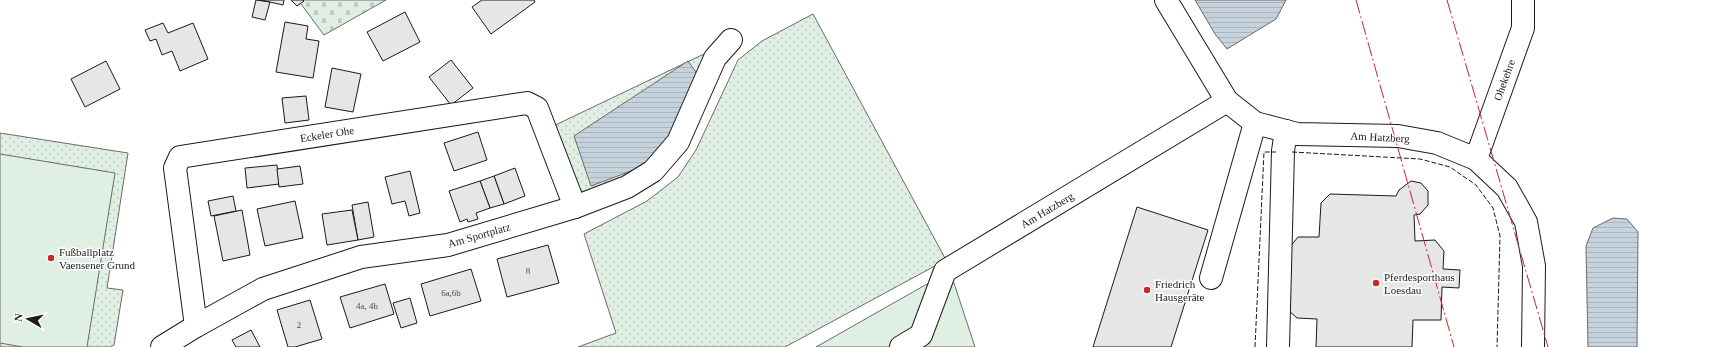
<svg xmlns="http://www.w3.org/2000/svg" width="1736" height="347" viewBox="0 0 1736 347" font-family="'Times New Roman',serif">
<defs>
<pattern id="grass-dots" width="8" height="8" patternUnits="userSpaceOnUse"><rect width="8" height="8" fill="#e0efe3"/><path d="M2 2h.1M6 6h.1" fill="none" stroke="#c0ccc2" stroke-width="1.8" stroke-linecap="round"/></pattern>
<pattern id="cemetery-stones" width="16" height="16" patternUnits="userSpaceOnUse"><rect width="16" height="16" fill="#e0efe3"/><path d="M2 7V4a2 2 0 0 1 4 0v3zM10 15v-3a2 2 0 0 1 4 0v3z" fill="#c0ccc2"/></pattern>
<pattern id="water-rules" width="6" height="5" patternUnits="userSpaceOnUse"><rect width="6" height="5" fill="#c6d2dc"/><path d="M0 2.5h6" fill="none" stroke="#aab4bc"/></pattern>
</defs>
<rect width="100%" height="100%" fill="#fff"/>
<g fill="url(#grass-dots)" stroke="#6a6a6a">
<polygon points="813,14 946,260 785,347 578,347 616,333 584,234 647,201 678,177 696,150 738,60 762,41"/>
<polygon points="727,43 652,169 576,205 547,129"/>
<polygon points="0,133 128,153 107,288 123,290 114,345 110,347 0,347"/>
</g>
<polygon fill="url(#cemetery-stones)" stroke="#6a6a6a" points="298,0 386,0 324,35"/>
<g fill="#e0efe3" stroke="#6a6a6a">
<polygon points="0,154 115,173 87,347 23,347 0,343"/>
<polygon points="950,271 975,347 816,347"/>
</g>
<g fill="url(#water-rules)" stroke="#6a6a6a">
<polygon points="1195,0 1286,0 1276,19 1227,49 1215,34"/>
<polygon points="688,61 698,75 673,138 655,162 591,186 574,136"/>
<polygon points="1613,218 1627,219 1638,232 1637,347 1588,347 1586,246 1593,228"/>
</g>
<g fill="#e6e6e6" stroke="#1a1a1a">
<polygon points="256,0 270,2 265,20 252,17"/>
<polygon points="261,0 284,0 283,5"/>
<polygon points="291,0 303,0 304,1 297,6"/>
<polygon points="482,0 534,0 535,2 491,34 472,7"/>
<polygon points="405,12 420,42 383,61 367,32"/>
<polygon points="285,22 308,26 306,39 319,41 313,78 276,72"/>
<polygon points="163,23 168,33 193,23 208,59 180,71 172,51 162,55 156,39 150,41 145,30"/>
<polygon points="451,60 473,88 451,105 429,77"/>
<polygon points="106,61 120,89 85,107 71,79"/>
<polygon points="332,68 361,74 353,112 325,107"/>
<polygon points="306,96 309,120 285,123 282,98"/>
<polygon points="478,132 487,160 454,171 444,143"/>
<polygon points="277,165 279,184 247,188 245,168"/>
<polygon points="300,166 303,184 279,187 277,169"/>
<polygon points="515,168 525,196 504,204 494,176"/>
<polygon points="410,171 420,213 409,216 405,201 392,204 385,177"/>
<polygon points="494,176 504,204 490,208 480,181"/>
<polygon points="480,181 490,208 476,213 478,219 468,222 467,219 460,222 449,191"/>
<polygon points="1411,181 1421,183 1428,191 1428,205 1420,214 1414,215 1415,241 1435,240 1444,251 1443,269 1460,270 1459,288 1442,287 1441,320 1413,320 1412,347 1316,347 1317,319 1297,318 1288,310 1290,247 1298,237 1319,237 1321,203 1330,194 1396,196 1399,190"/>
<polygon points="233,196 236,211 211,216 208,201"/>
<polygon points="295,201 303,238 265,246 257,209"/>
<polygon points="368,202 374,237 358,240 352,205"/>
<polygon points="1137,207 1208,230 1171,347 1093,347"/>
<polygon points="242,210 250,255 223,261 214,216"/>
<polygon points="352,210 358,240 327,245 322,214"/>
<polygon points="548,245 559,283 507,297 497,259"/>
<polygon points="471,269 481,301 430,316 421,284"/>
<polygon points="385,284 394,314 350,328 340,297"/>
<polygon points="410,298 417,323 401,328 393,303"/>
<polygon points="310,300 322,339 295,347 288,347 277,310"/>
<polygon points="251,330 260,347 236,347 232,340"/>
</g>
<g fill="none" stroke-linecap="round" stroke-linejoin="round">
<g stroke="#1a1a1a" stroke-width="24">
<g id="minor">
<polyline points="1166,0 1227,101 1255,123 1297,134 1398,136 1437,143 1476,159 1507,188 1526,222 1534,266 1533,347"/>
<polyline points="1476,159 1523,28 1523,0"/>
<polyline points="1211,278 1255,123"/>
<polyline points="196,326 175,168 180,157 527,103 537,108 575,207"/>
<polyline points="162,347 196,326 263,289 361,257 448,245 575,207 627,187 653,171 678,142 715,58 731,40"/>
<polyline points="901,347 921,335 945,271 1227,101"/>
<polyline points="1278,347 1283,151 1286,131"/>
</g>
</g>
<use href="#minor" stroke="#fff" stroke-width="22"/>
<g stroke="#1a1a1a" stroke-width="1" stroke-dasharray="5 2" stroke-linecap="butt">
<polyline points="1292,152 1420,159 1450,167 1476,185 1493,208 1500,236 1497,347"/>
<polyline points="1255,347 1264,152 1276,152"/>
</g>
<g stroke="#c62828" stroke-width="1" stroke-dasharray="14 3 2 3" stroke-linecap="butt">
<polyline points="1356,0 1454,347"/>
<polyline points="1447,0 1548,347"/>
</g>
</g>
<g fill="#c62828" stroke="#fff" stroke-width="1.5">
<circle cx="51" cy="258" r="4"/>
<circle cx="1376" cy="283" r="4"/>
<circle cx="1147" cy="290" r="4"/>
</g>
<g text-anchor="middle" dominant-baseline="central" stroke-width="3" stroke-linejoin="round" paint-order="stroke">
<g font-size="9" fill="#4d4d4d">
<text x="528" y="271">8</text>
<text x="451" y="293">6a,6b</text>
<text x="367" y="306">4a, 4b</text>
<text x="299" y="325">2</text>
</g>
<g font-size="11" fill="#1a1a1a" stroke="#fff">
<text transform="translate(1504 80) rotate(-70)">Ohekehre</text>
<text transform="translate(327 134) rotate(-9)">Eckeler Ohe</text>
<text transform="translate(1380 137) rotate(3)">Am Hatzberg</text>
<text transform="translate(1047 210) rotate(-31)">Am Hatzberg</text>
<text transform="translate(479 235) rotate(-16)">Am Sportplatz</text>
</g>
<g font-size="11" fill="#1a1a1a" stroke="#fff" text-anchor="start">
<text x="59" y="252">Fußballplatz<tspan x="59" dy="13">Vaensener Grund</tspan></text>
<text x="1384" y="277">Pferdesporthaus<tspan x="1384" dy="13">Loesdau</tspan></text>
<text x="1155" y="284">Friedrich<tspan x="1155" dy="13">Hausgeräte</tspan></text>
</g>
</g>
<g transform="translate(28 319) rotate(279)" stroke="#ffffff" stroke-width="3" paint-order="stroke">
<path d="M0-3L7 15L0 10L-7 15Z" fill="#1a1a1a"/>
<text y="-6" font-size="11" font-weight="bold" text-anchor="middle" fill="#1a1a1a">N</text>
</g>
</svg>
